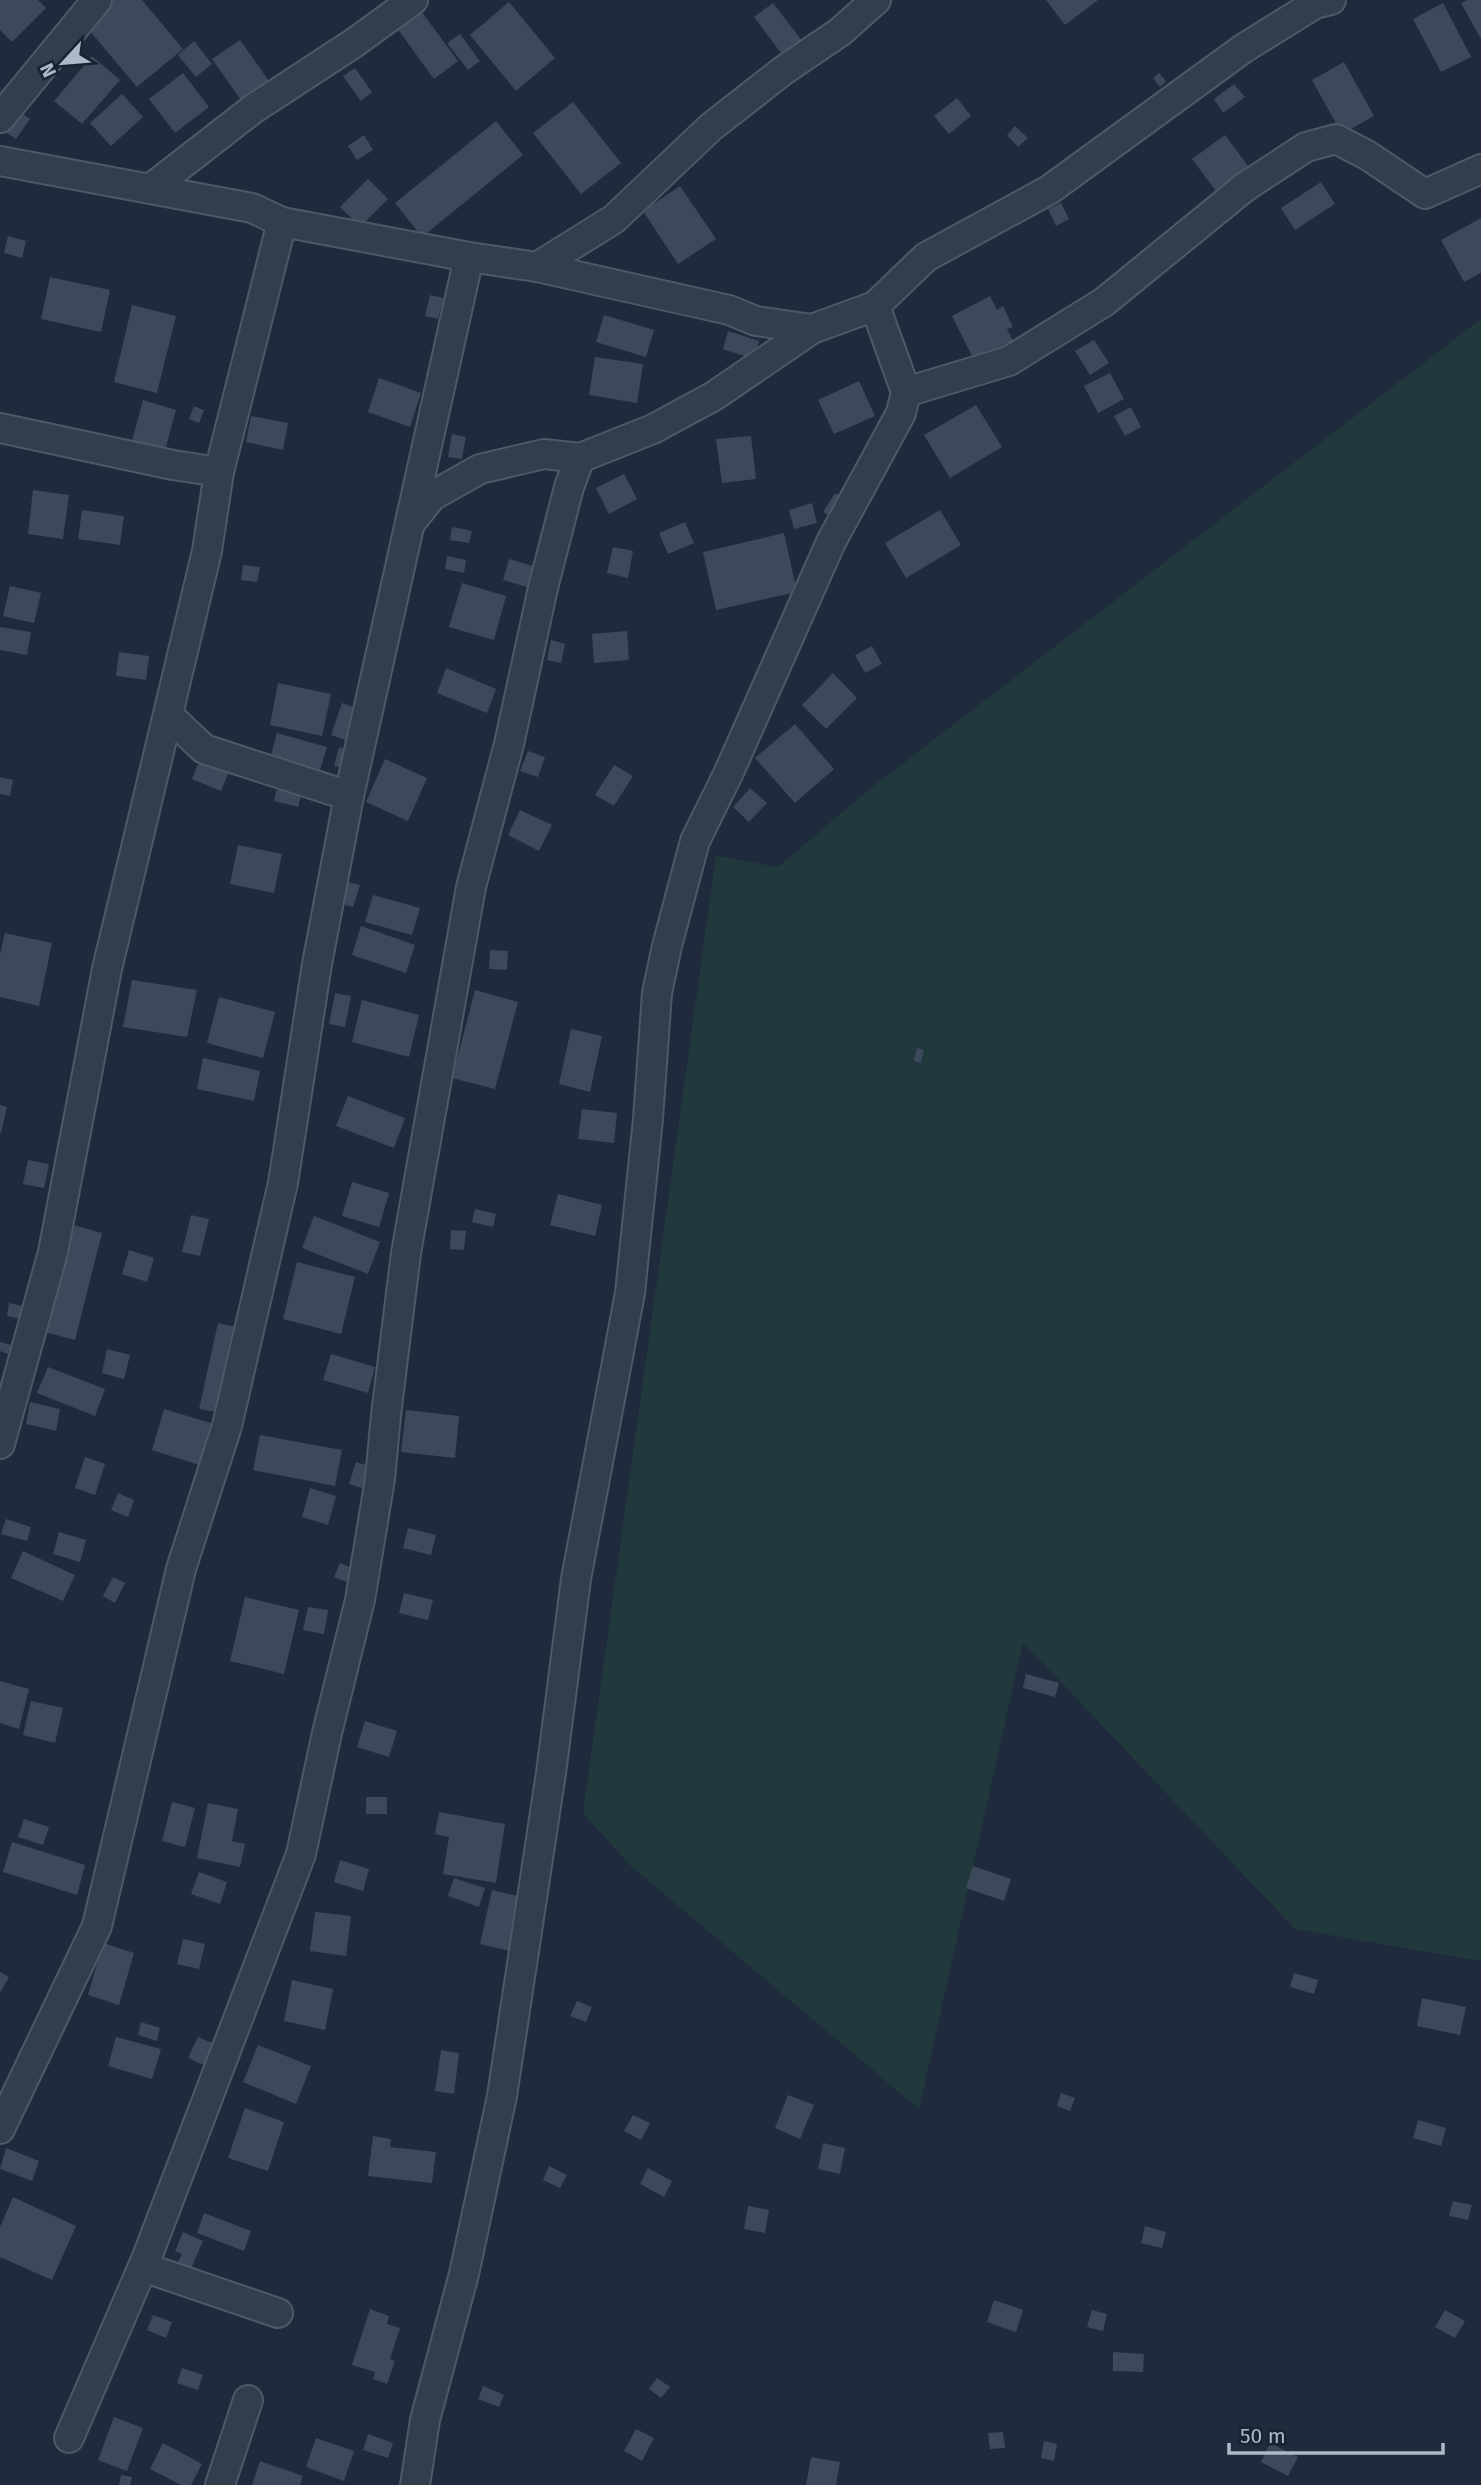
<svg xmlns="http://www.w3.org/2000/svg" width="1481" height="2485" viewBox="0 0 1481 2485" font-family="'Fira Sans',sans-serif">
<rect width="100%" height="100%" fill="#1f2b3c"/>
<polygon fill="#21393d" points="1481,319 1481,1961 1295,1929 1023,1642 919,2109 630,1865 583,1813 716,856 778,867 871,788"/>
<g fill="#3b495b">
<polygon points="0,0 38,0 46,8 12,42 0,30"/>
<polygon points="113,0 142,0 183,49 137,87 84,24"/>
<polygon points="1046,0 1098,0 1065,25"/>
<polygon points="1467,0 1481,0 1481,39 1461,3"/>
<polygon points="509,2 555,58 516,91 470,35"/>
<polygon points="773,3 803,42 784,57 754,17"/>
<polygon points="1443,3 1471,57 1441,72 1413,19"/>
<polygon points="421,11 458,61 434,79 397,28"/>
<polygon points="460,34 480,61 468,70 447,43"/>
<polygon points="240,40 269,81 241,100 212,59"/>
<polygon points="194,41 212,64 196,77 178,55"/>
<polygon points="92,56 120,80 82,124 54,101"/>
<polygon points="1344,62 1374,116 1342,134 1312,80"/>
<polygon points="355,68 372,92 361,101 343,76"/>
<polygon points="183,73 209,107 175,133 149,99"/>
<polygon points="1159,73 1166,81 1160,87 1153,78"/>
<polygon points="1234,84 1245,97 1223,113 1214,99"/>
<polygon points="122,94 143,117 111,146 90,123"/>
<polygon points="957,98 971,116 949,134 934,116"/>
<polygon points="573,102 621,163 581,194 533,133"/>
<polygon points="16,109 30,119 16,139 1,129"/>
<polygon points="496,121 523,155 422,237 395,203"/>
<polygon points="1015,126 1028,138 1018,147 1007,135"/>
<polygon points="364,135 373,150 357,160 348,146"/>
<polygon points="1225,135 1249,167 1216,191 1192,159"/>
<polygon points="368,179 388,199 360,227 340,207"/>
<polygon points="1321,182 1335,204 1295,230 1281,208"/>
<polygon points="680,186 716,239 678,264 643,211"/>
<polygon points="1061,203 1069,219 1056,226 1048,209"/>
<polygon points="1481,218 1481,273 1464,282 1441,240"/>
<polygon points="8,236 26,241 22,258 4,253"/>
<polygon points="50,277 110,290 101,332 41,319"/>
<polygon points="430,295 444,298 438,319 425,316"/>
<polygon points="990,296 997,310 1003,306 1013,327 1007,329 1016,347 992,359 988,350 973,358 952,316"/>
<polygon points="132,305 176,316 157,393 114,382"/>
<polygon points="604,315 654,330 646,357 596,342"/>
<polygon points="728,331 759,341 754,359 723,349"/>
<polygon points="1094,340 1109,363 1090,375 1075,351"/>
<polygon points="595,357 643,364 637,403 589,395"/>
<polygon points="1110,373 1124,399 1098,413 1084,386"/>
<polygon points="379,378 421,393 410,427 368,412"/>
<polygon points="859,381 875,416 834,434 818,400"/>
<polygon points="143,400 176,410 165,450 132,441"/>
<polygon points="976,405 1002,447 950,478 924,435"/>
<polygon points="194,406 204,410 199,423 189,419"/>
<polygon points="1131,407 1141,427 1125,436 1114,416"/>
<polygon points="251,416 288,423 283,450 246,442"/>
<polygon points="452,434 466,437 462,459 448,457"/>
<polygon points="751,436 756,479 722,483 716,439"/>
<polygon points="624,474 637,499 609,514 596,488"/>
<polygon points="33,490 69,495 63,539 28,534"/>
<polygon points="835,493 845,499 834,518 823,512"/>
<polygon points="812,503 817,523 794,529 789,510"/>
<polygon points="82,510 124,516 120,545 78,539"/>
<polygon points="940,510 961,545 906,578 885,543"/>
<polygon points="685,522 694,543 668,554 659,533"/>
<polygon points="452,527 472,531 469,543 450,540"/>
<polygon points="784,533 797,592 716,610 703,552"/>
<polygon points="613,547 633,551 628,578 607,573"/>
<polygon points="447,556 466,560 464,573 445,569"/>
<polygon points="509,559 533,566 527,587 503,580"/>
<polygon points="243,565 260,567 257,582 241,580"/>
<polygon points="462,583 506,596 494,640 449,627"/>
<polygon points="10,586 41,593 34,623 3,616"/>
<polygon points="0,627 31,632 27,655 0,650"/>
<polygon points="627,631 629,660 594,663 592,634"/>
<polygon points="551,640 565,644 561,663 547,660"/>
<polygon points="872,646 882,664 865,673 855,655"/>
<polygon points="119,652 149,656 146,680 116,676"/>
<polygon points="446,668 496,689 487,713 437,693"/>
<polygon points="833,673 857,698 826,729 802,705"/>
<polygon points="278,683 331,694 322,736 270,725"/>
<polygon points="342,703 361,710 350,742 331,735"/>
<polygon points="795,724 834,769 795,803 755,758"/>
<polygon points="277,733 327,747 318,777 269,762"/>
<polygon points="339,747 351,750 347,769 334,766"/>
<polygon points="528,751 545,757 538,777 520,771"/>
<polygon points="202,755 231,767 221,791 192,779"/>
<polygon points="385,759 427,778 408,821 366,802"/>
<polygon points="614,765 633,776 614,806 595,795"/>
<polygon points="0,777 13,780 10,796 0,794"/>
<polygon points="279,780 304,786 298,807 274,801"/>
<polygon points="750,788 767,803 749,822 733,807"/>
<polygon points="520,810 552,825 539,851 508,835"/>
<polygon points="238,845 282,854 274,893 230,884"/>
<polygon points="342,880 360,885 353,907 336,902"/>
<polygon points="373,895 420,908 412,935 365,922"/>
<polygon points="361,926 415,945 406,973 352,955"/>
<polygon points="5,933 52,943 39,1006 0,997 0,954"/>
<polygon points="490,950 508,951 507,970 489,969"/>
<polygon points="132,980 197,990 187,1037 123,1027"/>
<polygon points="475,990 518,1002 495,1089 452,1078"/>
<polygon points="335,993 351,996 345,1027 329,1024"/>
<polygon points="219,997 275,1012 263,1058 207,1043"/>
<polygon points="362,1000 419,1015 409,1057 352,1042"/>
<polygon points="571,1029 602,1036 590,1092 559,1084"/>
<polygon points="917,1048 924,1050 921,1063 914,1061"/>
<polygon points="203,1058 260,1071 254,1101 197,1089"/>
<polygon points="348,1096 405,1118 394,1148 336,1126"/>
<polygon points="0,1105 7,1107 1,1133 0,1133"/>
<polygon points="582,1109 617,1113 614,1143 578,1139"/>
<polygon points="28,1160 49,1164 44,1188 23,1184"/>
<polygon points="352,1182 389,1193 379,1227 342,1216"/>
<polygon points="558,1194 602,1205 595,1236 550,1225"/>
<polygon points="475,1209 496,1214 493,1227 472,1222"/>
<polygon points="191,1215 209,1219 200,1256 182,1252"/>
<polygon points="314,1216 380,1242 368,1274 302,1248"/>
<polygon points="69,1224 102,1233 75,1340 41,1331"/>
<polygon points="451,1230 466,1231 464,1250 450,1249"/>
<polygon points="129,1250 154,1258 147,1282 122,1274"/>
<polygon points="297,1262 355,1277 341,1334 283,1319"/>
<polygon points="9,1303 23,1306 21,1319 7,1316"/>
<polygon points="218,1323 239,1328 221,1413 199,1409"/>
<polygon points="0,1342 11,1345 8,1354 0,1351"/>
<polygon points="107,1349 130,1355 124,1379 102,1373"/>
<polygon points="331,1354 375,1367 368,1393 323,1380"/>
<polygon points="48,1367 105,1389 95,1416 37,1393"/>
<polygon points="30,1402 60,1409 56,1431 26,1424"/>
<polygon points="164,1409 211,1423 199,1465 152,1450"/>
<polygon points="406,1410 459,1416 455,1458 401,1452"/>
<polygon points="260,1435 342,1450 335,1486 253,1470"/>
<polygon points="85,1457 105,1464 95,1495 75,1488"/>
<polygon points="356,1462 375,1468 368,1490 349,1484"/>
<polygon points="310,1488 336,1496 328,1525 302,1517"/>
<polygon points="118,1493 134,1500 128,1517 111,1510"/>
<polygon points="6,1519 31,1527 27,1541 1,1534"/>
<polygon points="408,1528 436,1535 431,1555 403,1548"/>
<polygon points="59,1532 86,1540 80,1562 53,1554"/>
<polygon points="23,1551 75,1575 63,1601 11,1578"/>
<polygon points="340,1563 352,1568 346,1582 334,1577"/>
<polygon points="113,1577 125,1583 115,1603 103,1596"/>
<polygon points="404,1593 433,1600 428,1620 399,1613"/>
<polygon points="245,1597 299,1610 284,1674 230,1661"/>
<polygon points="308,1607 328,1610 324,1634 303,1630"/>
<polygon points="1026,1674 1059,1683 1055,1697 1023,1688"/>
<polygon points="0,1681 29,1689 19,1729 0,1723"/>
<polygon points="31,1701 63,1708 55,1743 23,1735"/>
<polygon points="365,1721 397,1731 389,1757 357,1747"/>
<rect x="366" y="1797" width="21" height="17"/>
<polygon points="172,1802 195,1808 185,1847 162,1841"/>
<polygon points="208,1803 238,1809 232,1841 245,1844 240,1867 197,1858"/>
<polygon points="439,1812 505,1824 496,1883 443,1874 449,1837 435,1834"/>
<polygon points="24,1819 49,1827 43,1845 18,1837"/>
<polygon points="12,1842 85,1865 77,1895 3,1872"/>
<polygon points="340,1860 369,1869 363,1891 334,1882"/>
<polygon points="973,1866 1011,1879 1004,1901 966,1888"/>
<polygon points="199,1872 227,1882 220,1904 191,1894"/>
<polygon points="454,1878 485,1888 479,1907 448,1896"/>
<polygon points="492,1890 522,1897 510,1951 480,1944"/>
<polygon points="315,1912 351,1916 346,1956 310,1951"/>
<polygon points="183,1939 205,1944 199,1969 177,1964"/>
<polygon points="103,1943 134,1953 119,2005 88,1995"/>
<polygon points="0,1972 9,1977 0,1993"/>
<polygon points="1294,1973 1318,1980 1314,1994 1290,1987"/>
<polygon points="292,1980 333,1989 325,2030 284,2021"/>
<polygon points="1422,1998 1466,2007 1460,2035 1417,2026"/>
<polygon points="577,2001 592,2007 586,2022 570,2016"/>
<polygon points="141,2022 160,2028 157,2041 138,2035"/>
<polygon points="116,2037 161,2049 152,2079 108,2066"/>
<polygon points="198,2037 217,2045 208,2067 188,2058"/>
<polygon points="258,2045 311,2066 296,2104 243,2082"/>
<polygon points="441,2050 459,2053 454,2094 435,2091"/>
<polygon points="1061,2093 1075,2098 1070,2111 1057,2106"/>
<polygon points="788,2095 814,2105 800,2139 775,2128"/>
<polygon points="245,2108 284,2122 268,2171 228,2158"/>
<polygon points="633,2115 650,2123 641,2140 624,2131"/>
<polygon points="1418,2120 1446,2128 1441,2146 1413,2138"/>
<polygon points="373,2136 391,2139 390,2147 436,2152 432,2183 368,2176"/>
<polygon points="823,2143 845,2148 840,2174 818,2169"/>
<polygon points="6,2148 39,2161 32,2181 0,2169"/>
<polygon points="549,2166 567,2175 560,2188 543,2180"/>
<polygon points="648,2168 672,2181 664,2197 640,2184"/>
<polygon points="13,2197 76,2226 52,2280 0,2257 0,2227"/>
<polygon points="1453,2201 1472,2205 1468,2220 1449,2216"/>
<polygon points="748,2206 769,2210 765,2233 744,2229"/>
<polygon points="204,2213 251,2231 244,2251 197,2233"/>
<polygon points="1145,2226 1166,2232 1162,2248 1141,2243"/>
<polygon points="183,2232 203,2241 190,2271 176,2265 182,2254 175,2251"/>
<polygon points="994,2300 1023,2310 1016,2332 987,2322"/>
<polygon points="370,2309 389,2316 387,2324 400,2328 390,2359 395,2361 387,2384 373,2379 375,2372 352,2365"/>
<polygon points="1092,2310 1107,2314 1103,2331 1087,2327"/>
<polygon points="1445,2310 1465,2321 1455,2338 1435,2327"/>
<polygon points="153,2315 172,2322 166,2338 147,2330"/>
<polygon points="1113,2352 1144,2354 1143,2372 1113,2371"/>
<polygon points="182,2368 203,2375 198,2390 177,2383"/>
<polygon points="657,2378 670,2387 661,2398 649,2389"/>
<polygon points="483,2386 504,2395 499,2407 478,2399"/>
<polygon points="114,2417 143,2428 127,2471 98,2460"/>
<polygon points="636,2429 654,2438 642,2461 624,2451"/>
<polygon points="1003,2432 1005,2448 990,2449 988,2433"/>
<polygon points="368,2434 393,2443 388,2458 363,2450"/>
<polygon points="316,2438 354,2451 344,2481 306,2467"/>
<polygon points="1044,2441 1057,2444 1054,2461 1041,2458"/>
<polygon points="163,2443 202,2464 191,2485 181,2485 150,2469"/>
<polygon points="1270,2443 1298,2457 1288,2476 1261,2462"/>
<polygon points="811,2457 840,2462 836,2485 806,2485"/>
<polygon points="260,2461 303,2476 300,2485 252,2485"/>
<polygon points="121,2475 132,2477 130,2485 119,2485"/>
</g>
<g fill="none" stroke-linecap="round" stroke-linejoin="round">
<g stroke="#4e5867" stroke-width="32">
<g id="street">
<polyline points="0,118 97,0"/>
<polyline points="0,161 252,208 282,222 469,257 537,267 729,310 756,321 812,329"/>
<polyline points="150,189 253,109 354,43 413,0"/>
<polyline points="537,267 614,219 711,127 784,70 840,32 876,0"/>
<polyline points="906,392 1009,361 1104,302 1245,187 1306,147 1336,139 1367,155 1425,194 1481,169"/>
<polyline points="0,428 173,465 219,472"/>
<polyline points="412,521 432,496 480,469 544,454 580,458 653,429 714,396 812,329 875,306 926,257 1049,190 1244,48 1315,4 1331,0"/>
<polyline points="169,716 204,749 349,796"/>
<polyline points="0,1444 53,1252 107,969 207,551 219,472 282,222"/>
<polyline points="0,2129 97,1926 181,1569 227,1426 283,1183 317,964 349,796 469,257"/>
<polyline points="143,2267 278,2313"/>
<polyline points="69,2438 147,2257 301,1854 327,1733 360,1600 380,1479 386,1415 406,1253 471,887 509,744 543,588 569,487 580,458"/>
<polyline points="220,2485 248,2400"/>
<polyline points="415,2485 425,2420 464,2274 502,2096 551,1773 576,1579 630,1293 648,1119 657,993 667,946 695,841 729,772 831,542 901,413 906,392 875,306"/>
</g>
</g>
<use href="#street" stroke="#333d4c" stroke-width="28"/>
</g>
<g transform="translate(63 63) rotate(244)" stroke="#192231" stroke-width="5" paint-order="stroke">
<path d="M0-5L12 26L0 18L-12 26Z" fill="#aeb8c8"/>
<text y="-10" font-size="19" font-weight="bold" text-anchor="middle" fill="#aeb8c8">N</text>
</g>
<path d="M1229 2443v10h214v-10" fill="none" stroke="#aeb8c8" stroke-width="3.5"/>
<text x="1240" y="2443" font-size="21" fill="#aeb8c8" stroke="#192231" stroke-width="5" paint-order="stroke">50 m</text>
</svg>
